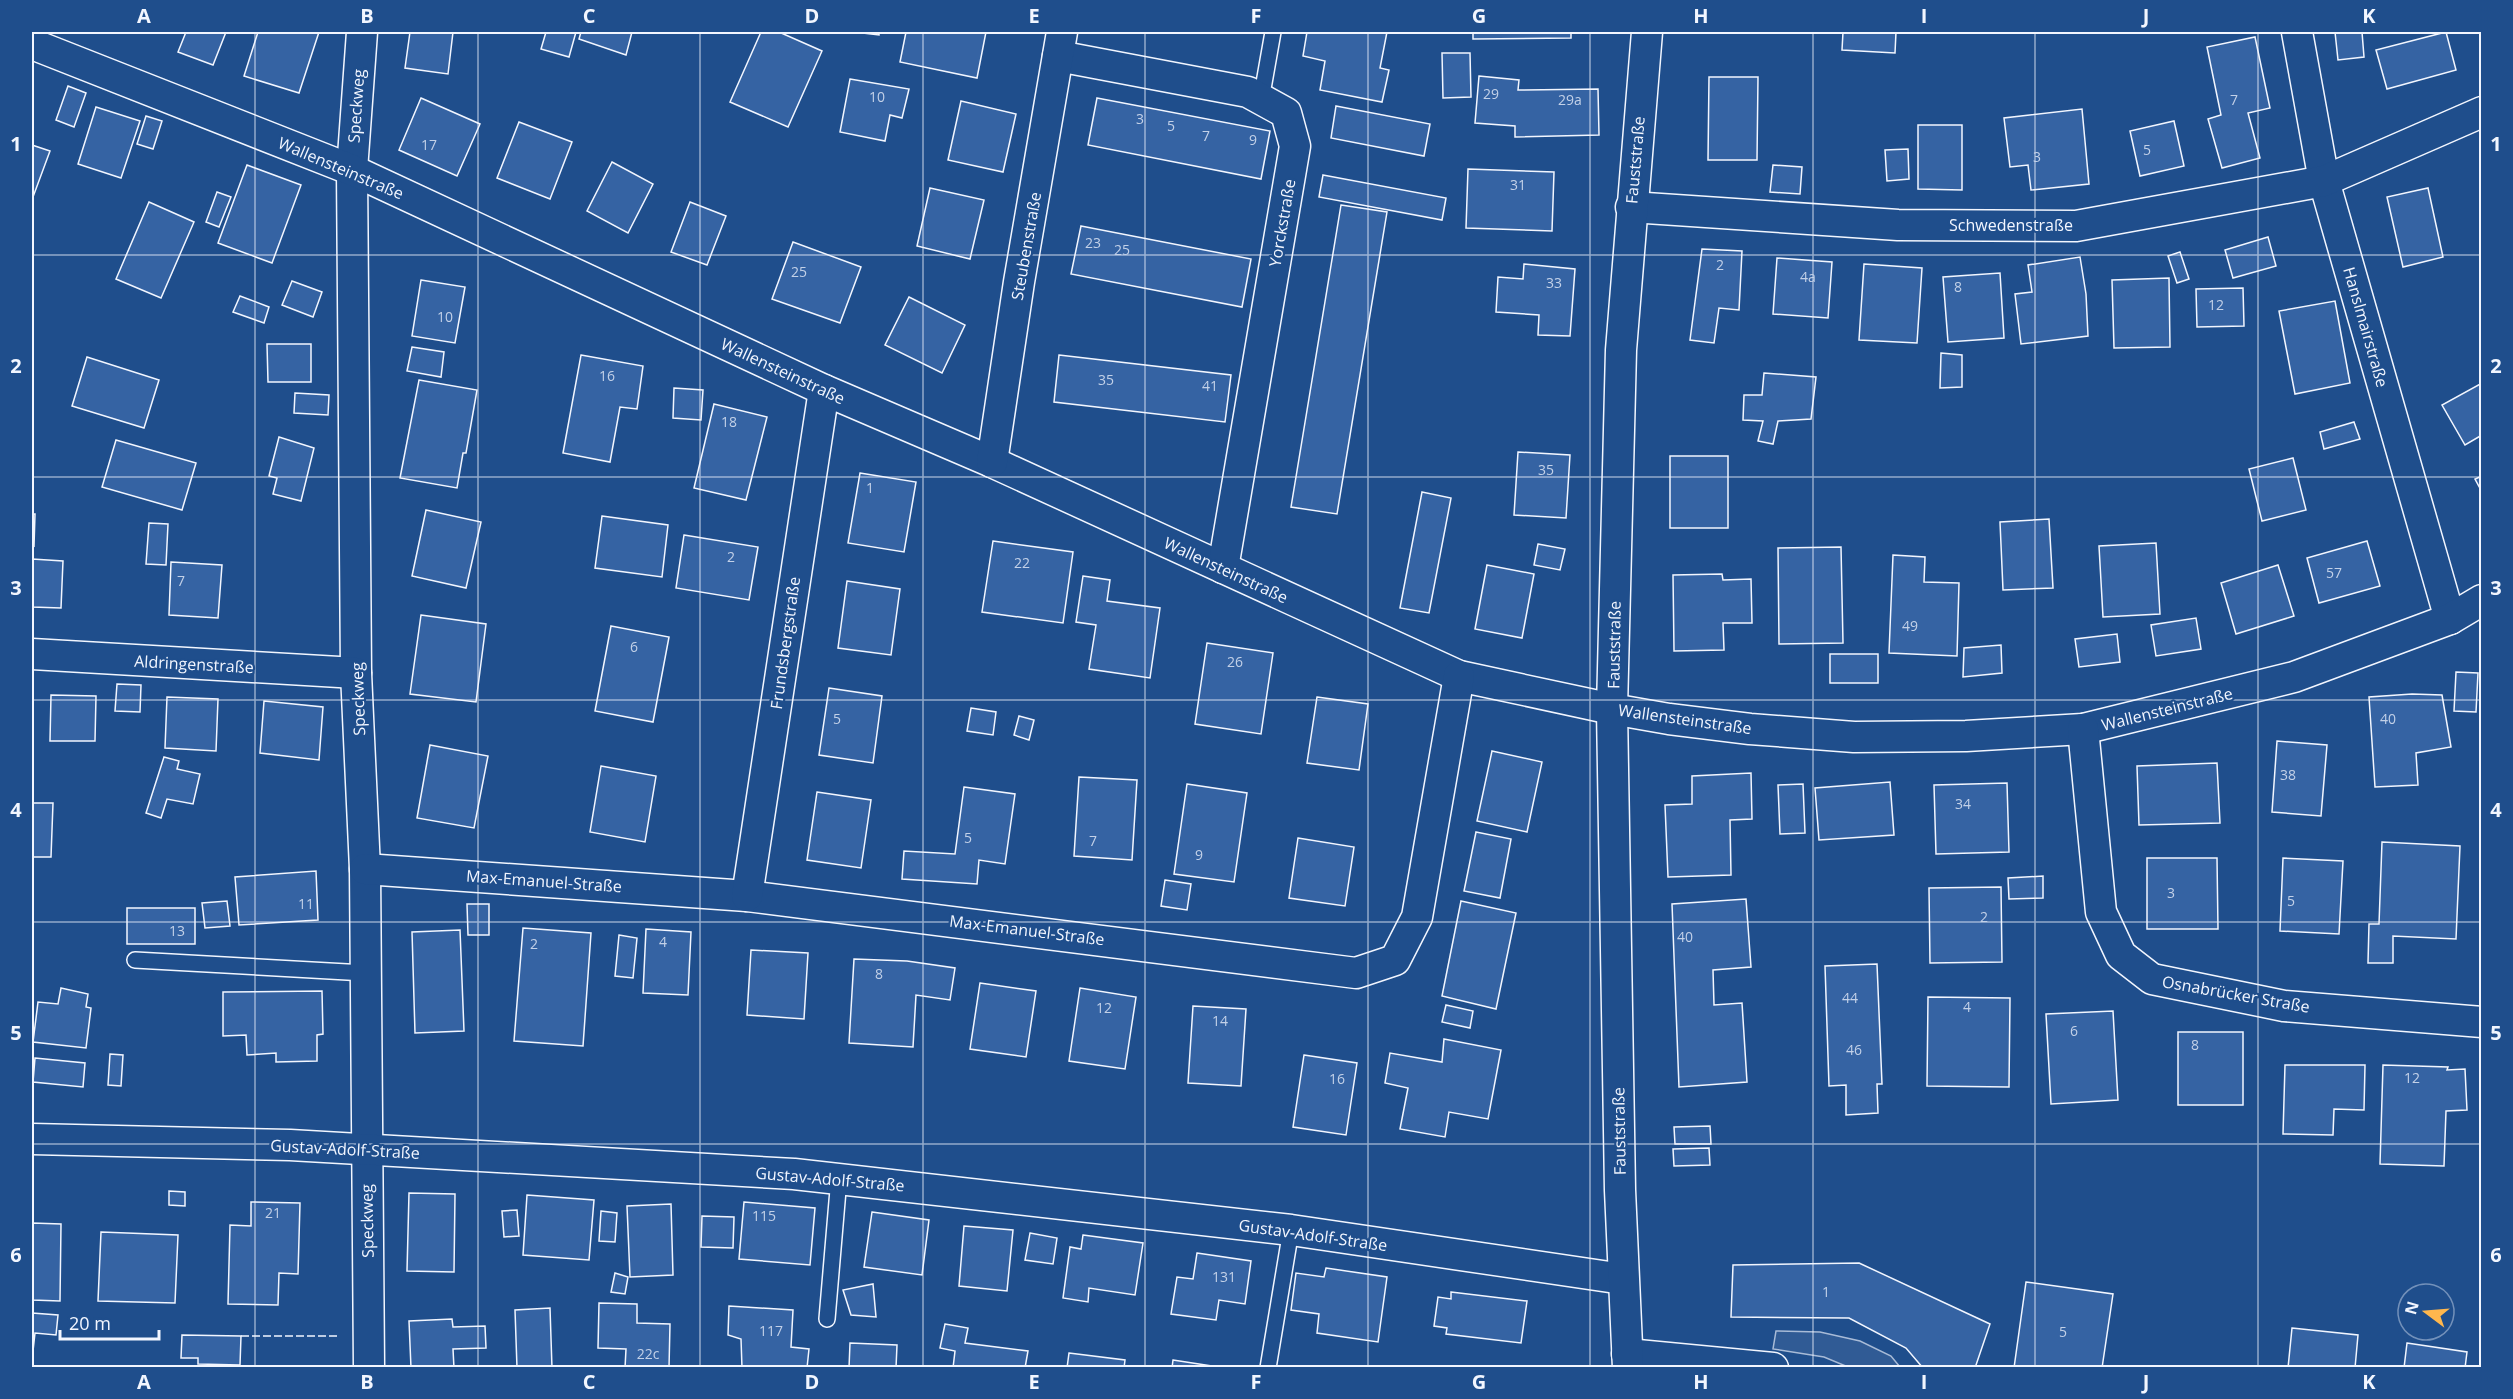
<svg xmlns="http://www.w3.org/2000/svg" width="2513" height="1399" viewBox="0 0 2513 1399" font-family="'Open Sans',sans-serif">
<rect width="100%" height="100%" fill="#1f4e8c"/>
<polygon fill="#305b95" stroke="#a8bbd7" stroke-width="1.5" points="1776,1331 1820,1332 1860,1341 1891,1356 1900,1367 1848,1367 1824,1357 1773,1349"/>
<g fill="#3563a3" stroke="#f2f6ff" stroke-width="1.5">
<polygon points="186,32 226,32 213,65 178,52"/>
<polygon points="258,32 319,32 299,93 244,76"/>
<polygon points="410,32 453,32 448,74 405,68"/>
<polygon points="546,32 576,32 569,57 541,49"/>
<polygon points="581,32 632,32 626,55 579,39"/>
<polygon points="761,32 779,32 822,51 788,127 730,102"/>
<polygon points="854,32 879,32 879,35"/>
<polygon points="906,32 986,32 977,78 900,62"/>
<polygon points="1307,32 1387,32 1380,68 1389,70 1382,102 1320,90 1325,61 1303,56"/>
<polygon points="1473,32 1571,32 1571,38 1473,39"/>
<polygon points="1843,32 1896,32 1895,53 1842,50"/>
<polygon points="2335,32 2362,32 2364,57 2338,60"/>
<polygon points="2446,32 2456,70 2387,89 2376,50"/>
<polygon points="2255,37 2270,108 2248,113 2260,158 2222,168 2208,119 2221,115 2207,47"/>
<polygon points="1442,53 1470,53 1471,97 1443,98"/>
<polygon points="1479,76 1519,80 1518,90 1598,89 1599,135 1515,137 1515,126 1475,123"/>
<polygon points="1709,77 1758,77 1757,160 1708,160"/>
<polygon points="850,79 909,89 902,118 890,115 885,141 840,132"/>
<polygon points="68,86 86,93 74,127 56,120"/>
<polygon points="421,98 480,124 457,176 399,150"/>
<polygon points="1097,98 1270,131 1261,179 1088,145"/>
<polygon points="961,101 1016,114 1003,172 948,160"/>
<polygon points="1336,106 1430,124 1424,156 1331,138"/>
<polygon points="96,107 140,121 121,178 78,164"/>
<polygon points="2082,109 2089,184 2031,190 2028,165 2010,167 2004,118"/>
<polygon points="146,116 162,121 153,149 137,144"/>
<polygon points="2174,121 2184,166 2140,176 2130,131"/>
<polygon points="519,122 572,142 550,199 497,178"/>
<polygon points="1918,125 1962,125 1962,190 1918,189"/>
<polygon points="32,145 50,151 33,197 32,196"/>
<polygon points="1908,149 1909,179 1887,181 1885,150"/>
<polygon points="612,162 653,184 628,233 587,211"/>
<polygon points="247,165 301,185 272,263 218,243"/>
<polygon points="1773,165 1802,167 1800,194 1770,192"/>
<polygon points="1468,169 1554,172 1552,231 1466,228"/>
<polygon points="1323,175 1446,198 1442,220 1319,197"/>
<polygon points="930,188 984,200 970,259 917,246"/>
<polygon points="2428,188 2443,257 2403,267 2387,197"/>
<polygon points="217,192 231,197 219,227 206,222"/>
<polygon points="149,202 194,222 161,298 116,279"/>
<polygon points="690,202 726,216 707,265 671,252"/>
<polygon points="1341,205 1387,212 1337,514 1291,507"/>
<polygon points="1081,226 1251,259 1242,307 1071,274"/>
<polygon points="2268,237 2276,266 2233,278 2225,250"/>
<polygon points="793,242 861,267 840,323 772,299"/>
<polygon points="1702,249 1742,251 1739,310 1719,308 1714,343 1690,340"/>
<polygon points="2180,252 2189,279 2177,283 2168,256"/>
<polygon points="2080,257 2086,294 2088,336 2021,344 2015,294 2032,292 2028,265"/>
<polygon points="1777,258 1832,262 1828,318 1773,314"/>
<polygon points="1524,264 1575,269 1570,336 1538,335 1539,315 1496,312 1498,277 1523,279"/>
<polygon points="1864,264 1922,268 1917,343 1859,340"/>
<polygon points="2000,273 2004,338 1948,342 1943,277"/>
<polygon points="2169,278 2170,347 2114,348 2112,280"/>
<polygon points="421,280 465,287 455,343 412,336"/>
<polygon points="292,281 322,292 313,317 282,305"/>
<polygon points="2243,288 2244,326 2197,327 2196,289"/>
<polygon points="240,296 269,307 264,323 233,312"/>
<polygon points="909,297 965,325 942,373 885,345"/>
<polygon points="2335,301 2350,383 2295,394 2279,311"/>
<polygon points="267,344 311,344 311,382 268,382"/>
<polygon points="412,347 444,352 441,377 407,371"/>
<polygon points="1941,353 1962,355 1962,387 1940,388"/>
<polygon points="581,355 643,366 637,409 620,407 610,462 563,453"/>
<polygon points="1059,355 1231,375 1225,422 1054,402"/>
<polygon points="87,357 159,380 144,428 72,406"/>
<polygon points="1764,373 1816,377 1811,419 1778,421 1773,444 1758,441 1763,421 1743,420 1744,395 1762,395"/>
<polygon points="419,380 477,390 466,453 463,453 457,488 400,478"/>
<polygon points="2482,383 2482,435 2465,445 2442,405"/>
<polygon points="674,388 703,390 701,420 673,418"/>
<polygon points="295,393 329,395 328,415 294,413"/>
<polygon points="714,404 767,417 746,500 694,488"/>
<polygon points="2354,422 2360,439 2324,449 2320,432"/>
<polygon points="279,437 314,448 301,501 273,494 277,478 269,476"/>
<polygon points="116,440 196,463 182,510 102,487"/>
<polygon points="1518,452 1570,455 1566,518 1514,515"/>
<rect x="1670" y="456" width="58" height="72"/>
<polygon points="2293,458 2306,510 2262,521 2249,469"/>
<polygon points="860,473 916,482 904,552 848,543"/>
<polygon points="2482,476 2482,492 2475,479"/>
<polygon points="1422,492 1451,498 1429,613 1400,608"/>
<polygon points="426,510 481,522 466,588 412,576"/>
<polygon points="32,514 35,514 34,546 32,545"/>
<polygon points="602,516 668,525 662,577 595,568"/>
<polygon points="2049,519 2053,588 2003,590 2000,522"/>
<polygon points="149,523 168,524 166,565 146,564"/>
<polygon points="684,535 758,547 749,600 676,588"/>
<polygon points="993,541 1073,552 1063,623 982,612"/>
<polygon points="2367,541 2380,586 2319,603 2307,558"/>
<polygon points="2156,543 2160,614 2103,617 2099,546"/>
<polygon points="1538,544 1565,549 1560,570 1534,565"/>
<polygon points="1841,547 1843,643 1779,644 1778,548"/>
<polygon points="1893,555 1925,557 1924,582 1959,583 1957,656 1889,653"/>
<polygon points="32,559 63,561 61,608 32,607"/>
<polygon points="171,562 222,565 218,618 169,615"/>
<polygon points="1487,565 1534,574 1522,638 1475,629"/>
<polygon points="2278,565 2294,616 2236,634 2221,583"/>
<polygon points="1722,574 1723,580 1751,579 1752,623 1723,623 1724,650 1674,651 1673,575"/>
<polygon points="1083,576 1110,580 1107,601 1160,608 1150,678 1089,669 1096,625 1076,622"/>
<polygon points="847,581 900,589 891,655 838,648"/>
<polygon points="421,615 486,624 476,702 410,694"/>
<polygon points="2196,618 2201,649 2156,656 2151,625"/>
<polygon points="611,626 669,637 653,722 595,711"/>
<polygon points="2117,634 2120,662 2079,667 2075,639"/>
<polygon points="1207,643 1273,653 1261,734 1195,724"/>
<polygon points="2001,645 2002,673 1963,677 1964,648"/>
<rect x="1830" y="654" width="48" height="29"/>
<polygon points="2456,672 2478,673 2476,712 2454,711"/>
<polygon points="117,684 141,685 140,712 115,711"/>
<polygon points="829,688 882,696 873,763 819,755"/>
<polygon points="2412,694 2442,695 2451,747 2416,753 2418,785 2375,787 2369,697"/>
<polygon points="51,695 96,696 95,741 50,741"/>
<polygon points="167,697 218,699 216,751 165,748"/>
<polygon points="1317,697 1368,704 1359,770 1307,763"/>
<polygon points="264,701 323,707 319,760 260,753"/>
<polygon points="971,708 996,712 993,735 967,731"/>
<polygon points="1019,716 1034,720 1029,740 1014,735"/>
<polygon points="2277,741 2327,745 2321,816 2272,812"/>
<polygon points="430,745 488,756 474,828 417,818"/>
<polygon points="1492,751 1542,762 1527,832 1477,821"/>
<polygon points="164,757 179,761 177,769 200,774 193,804 167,799 161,818 146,813"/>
<polygon points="2217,763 2220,823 2139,825 2137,766"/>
<polygon points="601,766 656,776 645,842 590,832"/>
<polygon points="1751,773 1752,819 1730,820 1731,875 1668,877 1665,805 1692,804 1692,776"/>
<polygon points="1079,777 1137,780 1132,860 1074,856"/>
<polygon points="1890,782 1894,835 1819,840 1815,788"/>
<polygon points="2007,783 2009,852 1936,854 1934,785"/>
<polygon points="1187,784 1247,793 1234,882 1174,874"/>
<polygon points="1803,784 1805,833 1780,834 1778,785"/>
<polygon points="964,787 1015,794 1005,864 979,860 977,884 902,879 904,851 955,854"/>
<polygon points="817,792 871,800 861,868 807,860"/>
<polygon points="32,803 53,803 51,857 32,857"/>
<polygon points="1476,832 1511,839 1500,898 1464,891"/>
<polygon points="1298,838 1354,847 1345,906 1289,898"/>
<polygon points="2382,842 2460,846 2456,939 2393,936 2393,963 2368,963 2369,924 2379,924"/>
<polygon points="2147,858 2217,858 2218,929 2147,929"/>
<polygon points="2283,858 2343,861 2339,934 2280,931"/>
<polygon points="316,871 318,920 239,925 235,877"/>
<polygon points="2043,876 2043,898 2009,899 2008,878"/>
<polygon points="1165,880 1191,884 1187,910 1161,906"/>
<polygon points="2001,887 2002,962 1930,963 1929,888"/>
<polygon points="1746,899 1751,967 1713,970 1714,1005 1742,1003 1747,1082 1679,1087 1672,904"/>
<polygon points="227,901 230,926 205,928 202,903"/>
<polygon points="1461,901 1516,913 1496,1009 1442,996"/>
<polygon points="467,904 489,904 489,935 468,935"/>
<rect x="127" y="908" width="68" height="36"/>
<polygon points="523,928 591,933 583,1046 514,1041"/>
<polygon points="646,929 691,932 688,995 643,993"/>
<polygon points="460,930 464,1031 415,1033 412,932"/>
<polygon points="619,935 637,938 633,978 615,976"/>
<polygon points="751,950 808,953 804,1019 747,1015"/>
<polygon points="854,959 907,961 955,968 950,1000 916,995 913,1047 849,1043"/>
<polygon points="1877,964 1882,1084 1877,1084 1878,1113 1846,1115 1846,1085 1829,1086 1825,966"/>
<polygon points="980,983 1036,991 1026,1057 970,1049"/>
<polygon points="61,988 88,994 86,1007 91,1008 86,1048 33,1042 38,1002 58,1004"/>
<polygon points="1080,988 1136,997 1125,1069 1069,1061"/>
<polygon points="322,991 323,1034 317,1035 317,1061 276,1062 276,1053 247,1055 246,1035 223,1036 223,992"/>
<polygon points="1928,997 2010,998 2009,1087 1927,1086"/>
<polygon points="1446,1005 1473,1011 1470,1028 1442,1022"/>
<polygon points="1193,1006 1246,1009 1241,1086 1188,1083"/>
<polygon points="2113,1011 2118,1100 2051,1104 2046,1014"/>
<rect x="2178" y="1032" width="65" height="73"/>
<polygon points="1444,1039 1501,1050 1488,1119 1449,1112 1445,1137 1400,1129 1408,1088 1385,1083 1390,1053 1442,1062"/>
<polygon points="110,1054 123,1055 121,1086 108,1085"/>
<polygon points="1304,1055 1357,1063 1346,1135 1293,1127"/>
<polygon points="35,1058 85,1063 83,1087 33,1082"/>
<polygon points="2285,1065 2365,1065 2364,1110 2334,1109 2333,1135 2283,1134"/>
<polygon points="2383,1065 2448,1067 2447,1070 2465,1069 2467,1110 2446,1111 2444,1166 2380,1164"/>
<polygon points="1710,1126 1711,1144 1675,1144 1674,1127"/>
<polygon points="1709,1148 1710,1165 1674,1166 1673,1149"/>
<polygon points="169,1191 185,1192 185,1206 169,1205"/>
<polygon points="409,1193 455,1194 454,1272 407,1271"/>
<polygon points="527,1195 594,1200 589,1260 523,1255"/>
<polygon points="251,1202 300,1203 298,1274 279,1273 278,1305 228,1304 230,1225 251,1226"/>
<polygon points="744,1202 815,1208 810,1265 739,1259"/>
<polygon points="671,1204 673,1275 630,1277 627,1206"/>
<polygon points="517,1210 519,1236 504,1237 502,1211"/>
<polygon points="601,1211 617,1213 615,1242 599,1241"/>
<polygon points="872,1212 929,1220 922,1275 864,1267"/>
<polygon points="702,1216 734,1217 733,1248 701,1247"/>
<polygon points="32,1223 61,1224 60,1301 32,1300"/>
<polygon points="964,1226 1013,1230 1007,1291 959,1286"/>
<polygon points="101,1232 178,1235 175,1303 98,1301"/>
<polygon points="1030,1233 1057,1238 1053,1264 1025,1260"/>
<polygon points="1083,1235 1143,1243 1135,1295 1089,1288 1088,1302 1063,1298 1070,1247 1081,1249"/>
<polygon points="1197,1253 1251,1261 1245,1304 1219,1300 1216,1320 1171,1314 1177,1277 1193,1279"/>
<polygon points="1859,1263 1990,1324 1975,1368 1923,1368 1906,1348 1849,1318 1731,1317 1733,1265"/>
<polygon points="1326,1268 1387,1277 1378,1342 1317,1333 1319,1314 1291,1310 1296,1273 1324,1277"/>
<polygon points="615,1273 628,1277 625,1294 611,1292"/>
<polygon points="2026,1282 2113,1294 2102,1368 2014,1368"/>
<polygon points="873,1284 876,1317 851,1315 843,1290"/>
<polygon points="1451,1292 1527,1301 1521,1343 1446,1334 1447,1328 1434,1326 1438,1297 1451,1299"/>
<polygon points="599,1303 637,1304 637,1323 670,1324 669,1368 625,1368 626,1349 598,1348"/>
<polygon points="729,1306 793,1310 791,1347 809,1349 807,1368 742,1368 741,1339 728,1335"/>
<polygon points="550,1308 552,1368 517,1368 515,1310"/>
<polygon points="32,1313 58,1315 56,1335 35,1333 33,1351"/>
<polygon points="452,1319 453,1327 485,1326 486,1348 453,1349 454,1368 411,1368 409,1321"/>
<polygon points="945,1324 968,1328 965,1343 1028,1351 1025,1368 953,1368 955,1351 940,1348"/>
<polygon points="2292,1328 2358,1335 2355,1368 2288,1368"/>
<polygon points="182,1335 241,1336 240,1365 198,1364 198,1358 181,1358"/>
<polygon points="850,1343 897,1345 896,1368 849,1368"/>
<polygon points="2407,1343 2467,1352 2465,1368 2404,1368"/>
<polygon points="1069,1353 1125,1360 1124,1368 1067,1368"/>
<polygon points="1173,1360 1225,1368 1172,1368"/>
</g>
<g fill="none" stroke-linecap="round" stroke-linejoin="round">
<g stroke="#f2f6ff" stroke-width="18">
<g id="service">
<polyline points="1261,100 1273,32"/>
<polyline points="135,960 365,973"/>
<polyline points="827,1319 839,1178"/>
<polyline points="1268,1368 1291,1230"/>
</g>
</g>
<g stroke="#f2f6ff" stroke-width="33">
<g id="minor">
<polyline points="362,32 352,170 356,673 365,869 369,1368"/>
<polyline points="2297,32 2324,181 2450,619"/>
<polyline points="32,44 352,170 824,390 992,462 1459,676 1612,709 1669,719 1750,729 1854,737 1966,736 2083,729 2294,677 2450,619 2482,600"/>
<polyline points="1058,56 1248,92 1286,113 1295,146 1223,568"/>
<polyline points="1631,207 1898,225 2076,226 2324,181 2482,112"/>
<polyline points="992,462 1019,282 1062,32"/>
<polyline points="32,654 356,673"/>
<polyline points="2083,729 2101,912 2121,955 2152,979 2284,1006 2482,1022"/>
<polyline points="365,869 747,896 1356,973 1395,960 1417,917 1459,676"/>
<polyline points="747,896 824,390"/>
<polyline points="32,1139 290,1145 794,1174 1291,1230 1623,1279"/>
<polyline points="1627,1354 1773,1368"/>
<polyline points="1628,1368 1620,1190 1612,709 1621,350 1647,32"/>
</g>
</g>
<use href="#service" stroke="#1f4e8c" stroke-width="15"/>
<use href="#minor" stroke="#1f4e8c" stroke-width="30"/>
<polyline stroke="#f2f6ff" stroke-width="1.5" stroke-dasharray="8 3" stroke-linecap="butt" points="241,1336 339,1336"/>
</g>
<path fill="none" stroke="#f2f6ff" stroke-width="1.5" stroke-opacity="0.55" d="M255,32V1368M478,32V1368M700,32V1368M923,32V1368M1145,32V1368M1368,32V1368M1590,32V1368M1813,32V1368M2035,32V1368M2258,32V1368M32,255H2482M32,477H2482M32,700H2482M32,922H2482M32,1144H2482"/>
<g text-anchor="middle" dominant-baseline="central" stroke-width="4.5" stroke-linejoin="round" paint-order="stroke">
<g font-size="14" fill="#c3d1e8">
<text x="1491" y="93">29</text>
<text x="877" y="96">10</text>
<text x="1570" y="99">29a</text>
<text x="2234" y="99">7</text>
<text x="1140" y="118">3</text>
<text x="1171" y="125">5</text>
<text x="1206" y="135">7</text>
<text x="1253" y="139">9</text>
<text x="429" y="144">17</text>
<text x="2147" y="149">5</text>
<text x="2037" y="156">3</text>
<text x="1518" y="184">31</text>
<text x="1093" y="242">23</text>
<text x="1122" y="249">25</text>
<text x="1720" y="264">2</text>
<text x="799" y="271">25</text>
<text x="1808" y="276">4a</text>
<text x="1554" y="282">33</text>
<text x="1958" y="286">8</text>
<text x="2216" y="304">12</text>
<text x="445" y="316">10</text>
<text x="607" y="375">16</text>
<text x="1106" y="379">35</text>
<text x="1210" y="385">41</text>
<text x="729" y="421">18</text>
<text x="1546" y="469">35</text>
<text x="870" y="487">1</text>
<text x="731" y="556">2</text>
<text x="1022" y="562">22</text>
<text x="2334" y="572">57</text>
<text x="181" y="580">7</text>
<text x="1910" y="625">49</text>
<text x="634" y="646">6</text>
<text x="1235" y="661">26</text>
<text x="837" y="718">5</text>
<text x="2388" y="718">40</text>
<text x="2288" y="774">38</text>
<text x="1963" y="803">34</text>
<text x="968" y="837">5</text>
<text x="1093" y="840">7</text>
<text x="1199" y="854">9</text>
<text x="2171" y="892">3</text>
<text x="2291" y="900">5</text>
<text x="306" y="903">11</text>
<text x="1984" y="916">2</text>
<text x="177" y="930">13</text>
<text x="1685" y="936">40</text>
<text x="663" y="941">4</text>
<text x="534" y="943">2</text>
<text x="879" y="973">8</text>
<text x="1850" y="997">44</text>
<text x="1967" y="1006">4</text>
<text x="1104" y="1007">12</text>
<text x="1220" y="1020">14</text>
<text x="2074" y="1030">6</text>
<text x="2195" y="1044">8</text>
<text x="1854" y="1049">46</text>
<text x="2412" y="1077">12</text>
<text x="1337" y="1078">16</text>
<text x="273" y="1212">21</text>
<text x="764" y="1215">115</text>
<text x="1224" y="1276">131</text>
<text x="1826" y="1291">1</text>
<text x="771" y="1330">117</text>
<text x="2063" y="1331">5</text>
<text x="648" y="1353">22c</text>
</g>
<g font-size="16" fill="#f2f6ff" stroke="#1f4e8c">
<text transform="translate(356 106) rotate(-86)">Speckweg</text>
<text transform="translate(1635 160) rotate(-85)">Fauststraße</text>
<text transform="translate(341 168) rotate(23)">Wallensteinstraße</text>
<text transform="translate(1282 223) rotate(-80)">Yorckstraße</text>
<text x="2011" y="225">Schwedenstraße</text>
<text transform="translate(1026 246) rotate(-80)">Steubenstraße</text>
<text transform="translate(2366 327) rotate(74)">Hanslmairstraße</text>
<text transform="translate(783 371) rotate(25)">Wallensteinstraße</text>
<text transform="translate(1226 570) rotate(25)">Wallensteinstraße</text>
<text transform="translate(785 643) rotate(-82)">Frundsbergstraße</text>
<text transform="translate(1614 645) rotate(-89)">Fauststraße</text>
<text transform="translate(194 664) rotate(3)">Aldringenstraße</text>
<text transform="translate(358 699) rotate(-92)">Speckweg</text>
<text transform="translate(2167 709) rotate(-14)">Wallensteinstraße</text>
<text transform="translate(1685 719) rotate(8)">Wallensteinstraße</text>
<text transform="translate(544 881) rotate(4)">Max-Emanuel-Straße</text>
<text transform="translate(1027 930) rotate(7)">Max-Emanuel-Straße</text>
<text transform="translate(2236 994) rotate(10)">Osnabrücker Straße</text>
<text transform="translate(1619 1131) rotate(-91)">Fauststraße</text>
<text transform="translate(345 1149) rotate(3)">Gustav-Adolf-Straße</text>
<text transform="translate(830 1179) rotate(5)">Gustav-Adolf-Straße</text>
<text transform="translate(367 1221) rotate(-91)">Speckweg</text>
<text transform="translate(1313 1235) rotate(8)">Gustav-Adolf-Straße</text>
</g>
</g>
<rect width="2513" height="1399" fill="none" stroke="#1f4e8c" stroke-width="66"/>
<g transform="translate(2426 1312) rotate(286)"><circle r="28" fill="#1f4e8c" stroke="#7391ba" stroke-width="1.5"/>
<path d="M0-4.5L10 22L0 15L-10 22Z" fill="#ffb74d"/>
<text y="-9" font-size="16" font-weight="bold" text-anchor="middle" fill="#f2f6ff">N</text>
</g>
<path d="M60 1330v9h99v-9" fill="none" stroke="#f2f6ff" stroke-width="3"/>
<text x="69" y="1330" font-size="18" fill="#f2f6ff" stroke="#1f4e8c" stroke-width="4.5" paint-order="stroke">20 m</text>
<rect x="33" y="33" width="2447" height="1333" fill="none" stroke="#f2f6ff" stroke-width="2"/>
<g font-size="20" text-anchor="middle" font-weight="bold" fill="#f2f6ff">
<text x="144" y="23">A</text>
<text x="367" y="23">B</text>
<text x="589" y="23">C</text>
<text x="812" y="23">D</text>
<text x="1034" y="23">E</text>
<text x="1256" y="23">F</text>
<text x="1479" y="23">G</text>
<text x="1701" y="23">H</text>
<text x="1924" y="23">I</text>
<text x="2146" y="23">J</text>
<text x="2369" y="23">K</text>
<text x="16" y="151">1</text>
<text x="2496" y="151">1</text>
<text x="16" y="373">2</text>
<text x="2496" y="373">2</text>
<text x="16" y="595">3</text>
<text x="2496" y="595">3</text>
<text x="16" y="817">4</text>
<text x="2496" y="817">4</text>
<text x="16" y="1040">5</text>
<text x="2496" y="1040">5</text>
<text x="16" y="1262">6</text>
<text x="2496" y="1262">6</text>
<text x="144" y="1389">A</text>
<text x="367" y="1389">B</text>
<text x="589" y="1389">C</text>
<text x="812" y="1389">D</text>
<text x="1034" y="1389">E</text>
<text x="1256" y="1389">F</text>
<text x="1479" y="1389">G</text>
<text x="1701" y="1389">H</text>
<text x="1924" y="1389">I</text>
<text x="2146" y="1389">J</text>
<text x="2369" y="1389">K</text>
</g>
</svg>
